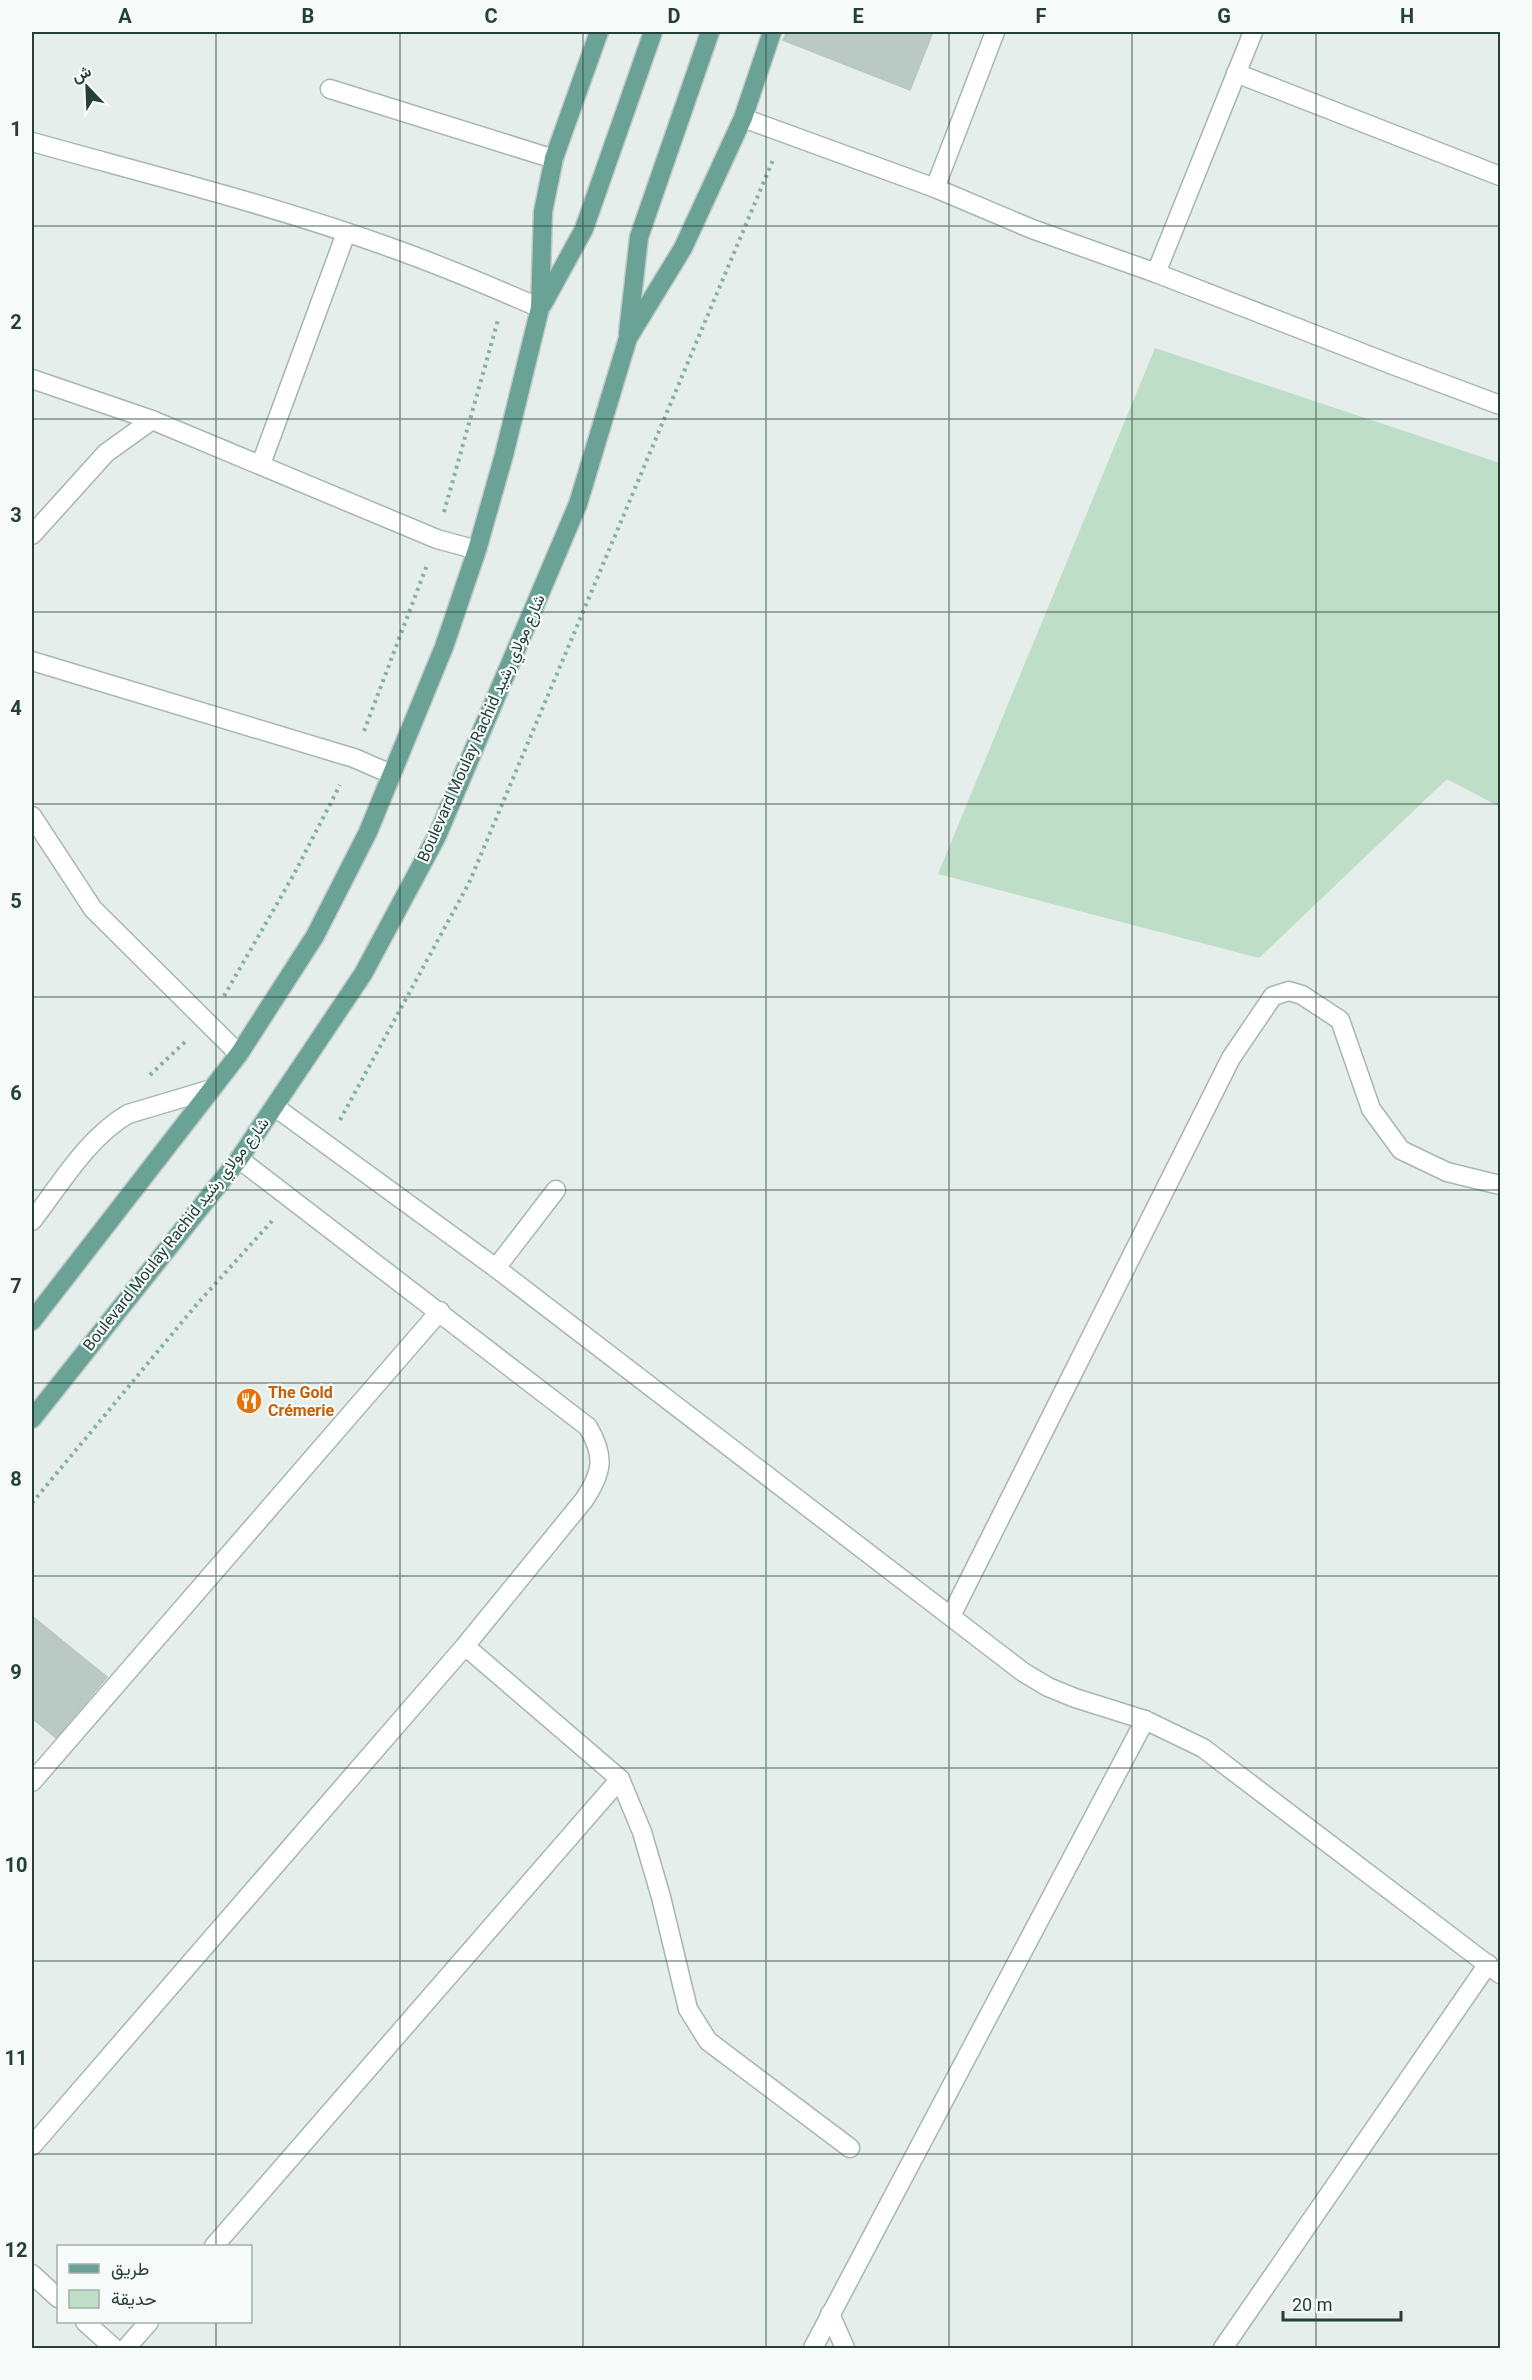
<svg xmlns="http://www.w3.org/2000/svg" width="1532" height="2380" viewBox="0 0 1532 2380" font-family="Roboto,Vazirmatn,sans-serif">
<rect width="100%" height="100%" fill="#e5eeea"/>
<polygon fill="#bedec7" points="1155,348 1500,463 1500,807 1447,779 1259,958 938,874"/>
<g fill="#bac9c3" stroke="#b7c8c1" stroke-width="1.5">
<polygon points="787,32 933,32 910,90 783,40"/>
<polygon points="32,1616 107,1677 56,1738 32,1718"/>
</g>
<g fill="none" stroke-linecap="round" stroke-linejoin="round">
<g stroke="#a7b6b1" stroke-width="21">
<g id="service">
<polyline points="330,89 554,159"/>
<polyline points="261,464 346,233"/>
<polyline points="496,1268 556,1190"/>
<polyline points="951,1616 1231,1058 1273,996 1289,991 1302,995 1340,1020 1371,1109 1401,1150 1447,1172 1500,1185"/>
</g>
</g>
<g stroke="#a7b6b1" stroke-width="21">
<g id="minor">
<polyline points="1236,73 1500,176"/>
<polyline points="743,118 935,188 1032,229 1156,273 1393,365 1500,405"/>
<path d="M32,142C151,175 272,205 389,247C440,265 490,286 540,308"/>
<polyline points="935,188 995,32"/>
<polyline points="1156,273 1253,32"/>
<polyline points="32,379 152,420 437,539 477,550"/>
<polyline points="32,535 106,453 152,420"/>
<polyline points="32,661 354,758 391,774"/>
<polyline points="32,816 93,909 239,1054"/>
<polyline points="275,1107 496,1268 1023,1672 1048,1687 1075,1698 1145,1720 1203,1748 1500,1974"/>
<path d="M32,1221C60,1185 87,1138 128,1114L212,1089"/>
<polyline points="465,1646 620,1779 642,1832 661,1897 688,2009 708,2041 850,2148"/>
<polyline points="32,1782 440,1311"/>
<path d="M32,2146L465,1646L584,1500C603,1472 605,1456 588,1427L239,1159"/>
<polyline points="214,2246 620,1779"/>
<polyline points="32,2274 58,2298"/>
<polyline points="830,2314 845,2348"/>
<polyline points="85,2322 114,2348"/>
<polyline points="126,2348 149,2322"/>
<polyline points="813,2348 1145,1720"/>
<polyline points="1223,2348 1488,1964"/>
</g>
</g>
<g stroke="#c2cac8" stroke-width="21">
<g id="primary">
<polyline points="543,304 584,229 653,32"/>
<polyline points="628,333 639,237 710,32"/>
<polyline points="32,1321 239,1054 315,936 368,832 444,647 477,550 504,455 540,308 543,212 554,158 599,32"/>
<polyline points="32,1419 239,1159 363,974 437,836 578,504 628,338 683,248 743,118 772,32"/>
</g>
</g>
<g stroke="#86b1a4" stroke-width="4" stroke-dasharray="3 4.5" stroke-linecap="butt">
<polyline points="444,512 498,320"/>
<polyline points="364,731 427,565"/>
<polyline points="224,996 293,876 340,785"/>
<polyline points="150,1075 186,1041"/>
<polyline points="340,1120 469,883 773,160"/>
<polyline points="32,1503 197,1304 272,1221"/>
</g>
<use href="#service" stroke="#fff" stroke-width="18"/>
<use href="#minor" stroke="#fff" stroke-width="18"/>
<use href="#primary" stroke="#6aa395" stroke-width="18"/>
</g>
<path fill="none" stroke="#244039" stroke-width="1.5" stroke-opacity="0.55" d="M216,32V2246M400,32V2348M583,32V2348M766,32V2348M949,32V2348M1132,32V2348M1316,32V2348M32,226H1500M32,419H1500M32,612H1500M32,804H1500M32,997H1500M32,1190H1500M32,1383H1500M32,1576H1500M32,1768H1500M32,1961H1500M32,2154H1500M216,2322V2348"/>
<defs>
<g id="restaurant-disc" transform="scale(1.35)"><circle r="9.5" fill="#e8710a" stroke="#f6faf8"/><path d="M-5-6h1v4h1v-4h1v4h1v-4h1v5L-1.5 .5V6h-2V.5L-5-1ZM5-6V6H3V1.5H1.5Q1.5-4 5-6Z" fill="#fff"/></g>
</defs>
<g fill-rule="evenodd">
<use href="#restaurant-disc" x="249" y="1401"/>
</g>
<g text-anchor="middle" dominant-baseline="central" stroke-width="4.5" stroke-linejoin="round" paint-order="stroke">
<g font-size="16" fill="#244039" stroke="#f6faf8">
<text transform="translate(481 728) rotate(-66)">Boulevard Moulay Rachid شارع مولاي رشيد</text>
<text transform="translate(176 1234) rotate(-52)">Boulevard Moulay Rachid شارع مولاي رشيد</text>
</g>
<g font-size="16" font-weight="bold" fill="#c56008" stroke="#f6faf8" text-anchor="start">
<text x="268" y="1392">The Gold<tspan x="268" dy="18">Crémerie</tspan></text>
</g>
</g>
<rect width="1532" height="2380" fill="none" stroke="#f6faf8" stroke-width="66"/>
<rect x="57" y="2245" width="195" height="78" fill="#f6faf8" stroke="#a2b0ac" stroke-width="1.5"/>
<rect x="69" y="2264" width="30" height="9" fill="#6aa395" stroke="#a2b0ac" stroke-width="1.5"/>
<text x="111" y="2275" font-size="18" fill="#244039">طريق</text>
<rect x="69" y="2290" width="30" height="18" fill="#bedec7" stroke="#a2b0ac" stroke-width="1.5"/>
<text x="111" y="2305" font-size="18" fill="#244039">حديقة</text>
<g transform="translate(87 87) rotate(337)" stroke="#f6faf8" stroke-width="4.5" paint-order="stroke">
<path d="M0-4.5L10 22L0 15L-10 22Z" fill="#244039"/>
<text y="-9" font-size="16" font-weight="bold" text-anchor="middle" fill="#244039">ش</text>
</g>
<path d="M1283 2311v9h118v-9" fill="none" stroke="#244039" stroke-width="3"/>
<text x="1292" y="2311" font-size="18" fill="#244039" stroke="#f6faf8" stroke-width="4.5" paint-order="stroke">20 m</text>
<rect x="33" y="33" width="1466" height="2314" fill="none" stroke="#244039" stroke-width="2"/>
<g font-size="20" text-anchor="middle" font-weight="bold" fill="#244039">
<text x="125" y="23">A</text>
<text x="308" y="23">B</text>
<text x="491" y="23">C</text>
<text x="674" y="23">D</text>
<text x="858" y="23">E</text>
<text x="1041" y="23">F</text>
<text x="1224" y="23">G</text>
<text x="1407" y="23">H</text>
<text x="16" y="136">1</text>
<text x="16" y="329">2</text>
<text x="16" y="522">3</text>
<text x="16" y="715">4</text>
<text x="16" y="908">5</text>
<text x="16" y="1100">6</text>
<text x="16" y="1293">7</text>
<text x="16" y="1486">8</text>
<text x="16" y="1679">9</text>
<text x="16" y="1872">10</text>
<text x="16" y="2065">11</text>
<text x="16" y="2257">12</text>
</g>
</svg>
